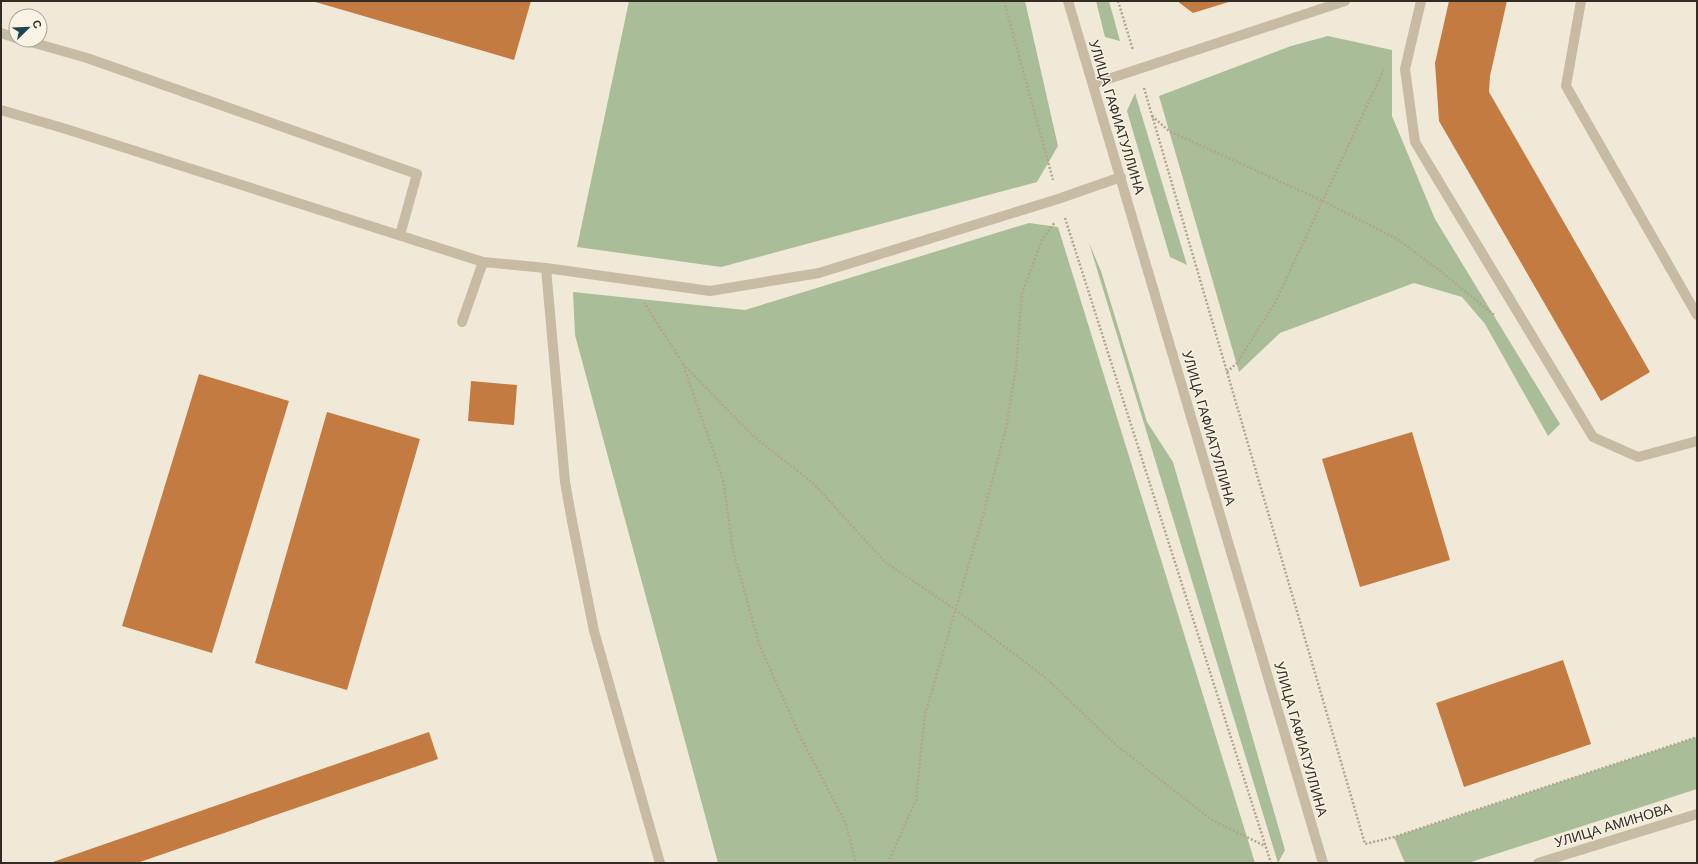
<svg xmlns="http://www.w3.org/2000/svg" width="1698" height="864" viewBox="0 0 1698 864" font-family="Arial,sans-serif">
<rect width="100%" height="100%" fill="#f0e9d7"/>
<g fill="#a9be98">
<polygon points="629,1 1025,1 1058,146 1037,182 721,267 577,247"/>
<polygon points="1096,1 1109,1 1120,41 1105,37"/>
<polygon points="1328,36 1392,50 1392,116 1435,219 1560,424 1548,436 1485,324 1462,297 1414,283 1280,333 1239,372 1159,96 1291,46"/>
<polygon points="1135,93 1187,265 1170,257 1127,111"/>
<polygon points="1029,223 1058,227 1255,863 718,863 575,335 573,292 745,310"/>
<polygon points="1089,243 1101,271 1147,422 1173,462 1285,850 1278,863"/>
<polygon points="1697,737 1697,789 1468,863 1405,863 1394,837"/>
</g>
<g fill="#c37b42">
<polygon points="312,1 531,1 514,60"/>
<polygon points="1177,1 1232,1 1193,13"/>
<polygon points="1449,1 1507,1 1490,76 1489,92 1650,372 1601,401 1439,121 1435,63"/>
<polygon points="199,374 289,401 212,653 122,626"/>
<polygon points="471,381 517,385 514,425 468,421"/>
<polygon points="327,412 420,439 347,690 255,663"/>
<polygon points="1412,432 1450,560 1360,587 1322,459"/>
<polygon points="1563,660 1591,744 1464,787 1436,703"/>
<polygon points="429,732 438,759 137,863 50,863"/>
</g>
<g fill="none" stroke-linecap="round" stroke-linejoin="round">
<g stroke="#b3a58e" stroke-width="2.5" stroke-dasharray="2 2" stroke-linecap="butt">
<polyline points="1004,1 1053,180"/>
<polyline points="1118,1 1133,50"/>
<polyline points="1144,88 1365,844 1394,837 1697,737"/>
<polyline points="1152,116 1169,131 1323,201 1397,239 1439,270 1494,315"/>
<polyline points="1065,218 1271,863"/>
<polyline points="644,302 683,364 723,479 733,550 759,644 799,734 846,824 856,863"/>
<polyline points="683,364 752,435 814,484 885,562 956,610 1046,678 1116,745 1212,820 1265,846"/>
<polyline points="1227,372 1237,363 1275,303 1384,69"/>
<polyline points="888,863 916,800 925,714 981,523 1006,428 1016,367 1022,293 1042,240 1055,222"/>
</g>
<g stroke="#c7bba3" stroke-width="10">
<polyline points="1068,1 1323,863"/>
<polyline points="1421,1 1405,69 1415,142 1593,437 1638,457 1697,441"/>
<polyline points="1581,1 1566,86 1697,315"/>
<polyline points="1,33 16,38"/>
<polyline points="24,40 87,58 417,174 400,235"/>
<polyline points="1093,84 1345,1"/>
<polyline points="1,110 66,129 483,262 546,268 710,291 819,273 1058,199 1121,177"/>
<polyline points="546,268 565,482 572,521 594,631 660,863"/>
<polyline points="462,322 483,262"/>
<polyline points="1538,863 1697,814"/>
</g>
</g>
<g text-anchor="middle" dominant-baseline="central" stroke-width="3" stroke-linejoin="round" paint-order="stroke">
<g font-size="14" fill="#322c25" stroke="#f8f3e3">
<text transform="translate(1117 117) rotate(73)">УЛИЦА ГАФИАТУЛЛИНА</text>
<text transform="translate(1209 428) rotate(74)">УЛИЦА ГАФИАТУЛЛИНА</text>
<text transform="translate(1301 739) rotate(74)">УЛИЦА ГАФИАТУЛЛИНА</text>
<text transform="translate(1613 825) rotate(-17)">УЛИЦА АМИНОВА</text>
</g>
</g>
<rect width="1698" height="864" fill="none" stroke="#322c25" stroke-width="4"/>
<g transform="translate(28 28) rotate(67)"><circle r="19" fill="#f8f3e3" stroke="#a9a397"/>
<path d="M0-3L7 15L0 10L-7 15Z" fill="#1c4452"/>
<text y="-6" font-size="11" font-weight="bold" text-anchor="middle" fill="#322c25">С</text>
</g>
</svg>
